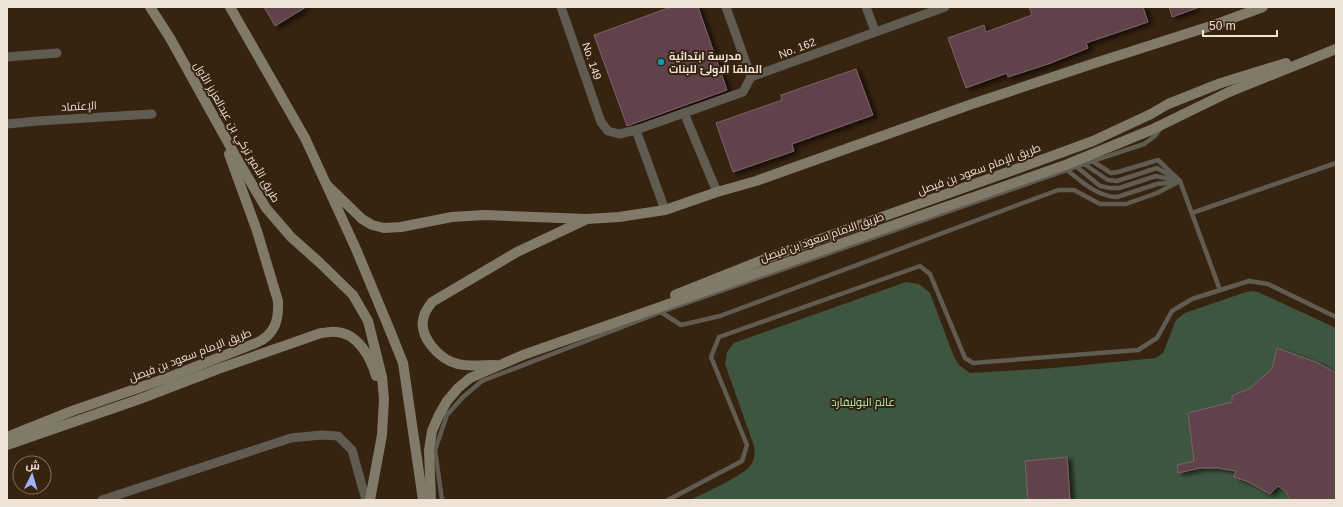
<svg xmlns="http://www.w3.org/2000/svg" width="1343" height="507" viewBox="0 0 1343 507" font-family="Helvetica,Cairo,sans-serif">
<defs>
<filter id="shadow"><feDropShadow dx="4.5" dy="2.5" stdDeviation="2" flood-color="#0009"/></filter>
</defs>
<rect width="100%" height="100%" fill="#362310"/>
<path fill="#3e563f" d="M906,282L919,284L930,293L954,357L959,365L970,373L1054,368L1156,358L1163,353L1176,320L1185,313L1246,292L1253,291L1258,292L1336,328V500H690C702,494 743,476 750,466C755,460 755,453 754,446L725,364L727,352L734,343Z"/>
<g fill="#60434c" stroke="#7f6069" filter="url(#shadow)">
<polygon points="264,7 306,7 275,26"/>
<polygon points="671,7 698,7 727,90 627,126 594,35"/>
<polygon points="1029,7 1143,7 1148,22 1086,43 1088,48 1051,63 1008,77 1007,73 966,88 948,38 984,25 986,32 1032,15"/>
<polygon points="1169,7 1196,7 1197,8 1172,17"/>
<polygon points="856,69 873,115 792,144 794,151 733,172 716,123 782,100 781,95"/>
<polygon points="1277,348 1318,363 1336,373 1336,500 1291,500 1285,491 1278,486 1270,494 1249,482 1234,477 1236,471 1218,468 1200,468 1178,473 1177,465 1194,461 1188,413 1232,402 1232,396 1250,388 1272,369"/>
<polygon points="1067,457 1070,499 1028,500 1025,461"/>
</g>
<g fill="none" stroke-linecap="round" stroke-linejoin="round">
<g stroke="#615c51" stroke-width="4.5">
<polyline points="1092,161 1111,173 1118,172 1158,160 1180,181 1220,290"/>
<polyline points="1084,164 1108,180 1117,181 1157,168 1173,177"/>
<polyline points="1077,167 1100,186 1110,188 1119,188 1156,176 1174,180"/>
<path d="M1067,170C1081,181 1098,197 1117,197L1157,184L1176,182"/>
<polyline points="1192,213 1336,163"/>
<polyline points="661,312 681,325 720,316 1058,190 1074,190 1100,204 1126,204 1157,193 1180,181"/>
<polyline points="442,500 435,450 447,415 463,397 482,381 661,312 1084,164 1144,144 1155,136 1160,129"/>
<polyline points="668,500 742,461 747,445 711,357 719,337 920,266 930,274 965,358 973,363 1138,350 1157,338 1172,311 1192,299 1249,281 1268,284 1336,317"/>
</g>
<g stroke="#615c51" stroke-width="9">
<polyline points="561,7 601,122 608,131 619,134 636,130 743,92 751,77 945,7"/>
<polyline points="726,7 751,77"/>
<polyline points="866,7 875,31"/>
<polyline points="7,57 57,53"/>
<polyline points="684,113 717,192"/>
<polyline points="7,124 38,121 152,114"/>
<polyline points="636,130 665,210"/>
<polyline points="102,500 291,438 321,435 338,436 352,450 366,500"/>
</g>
<g stroke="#817a68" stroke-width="10">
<polyline points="150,7 170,38 240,164 266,208 291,237 319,262 353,295 368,321 382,377 384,399 382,435 370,500"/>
<polyline points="230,7 305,138 356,249 391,333 403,363 423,500"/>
<polyline points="328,186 362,219 372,225 384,228 401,227 452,217 484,215 587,219 619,217 665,210 717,192 756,181 972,104 1095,63 1214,25 1263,7"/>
<polyline points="675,295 770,257 1033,163 1093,141 1151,114 1168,104 1221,83 1286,63"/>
<path d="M495,365C483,365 470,367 458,364C440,360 417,336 424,316C425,311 429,306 432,302L517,252L585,220"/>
<path d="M7,437L72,411L167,378L256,343C275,335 279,320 278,301L257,231L229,154"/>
<path d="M7,445L137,400L218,369L321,333C326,333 331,331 336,332C358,333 371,358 376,376"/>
<polyline points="431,500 429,450 432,431 439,415 447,401 458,388 470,378 523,355 1068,164 1151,130 1229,92 1336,49"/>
</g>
</g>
<circle fill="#0f9aa8" stroke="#362310" stroke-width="1.5" cx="661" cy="62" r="4"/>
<g text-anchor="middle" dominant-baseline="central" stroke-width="4" stroke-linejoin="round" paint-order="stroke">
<g font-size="11" fill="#efe2d7" stroke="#362310">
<text transform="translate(797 48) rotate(-21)">No. 162</text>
<text transform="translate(592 61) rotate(71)">No. 149</text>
<text transform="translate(79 106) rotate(-3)">الإعتماد</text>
<text transform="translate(237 132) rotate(60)">طريق الأمير تركي بن عبدالعزيز الأول</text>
<text transform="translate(979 169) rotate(-20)">طريق الإمام سعود بن فيصل</text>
<text transform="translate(822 237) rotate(-19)">طريق الامام سعود بن فيصل</text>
<text transform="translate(190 355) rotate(-21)">طريق الإمام سعود بن فيصل</text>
</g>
<g font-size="11" font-weight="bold" fill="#efe2d7" stroke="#362310" text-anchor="start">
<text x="669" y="56">مدرسة ابتدائية<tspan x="669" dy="13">الملقا الاولئ للبنات</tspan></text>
</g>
<g font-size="11" fill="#b6efb7" stroke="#362310">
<text x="863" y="402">عالم البوليفارد</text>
</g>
</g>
<rect width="1343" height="507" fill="none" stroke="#efe2d7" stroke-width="16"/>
<g transform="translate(32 475) rotate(5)"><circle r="19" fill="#362310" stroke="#806f60"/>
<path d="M0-3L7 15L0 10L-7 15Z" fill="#9db4fd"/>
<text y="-6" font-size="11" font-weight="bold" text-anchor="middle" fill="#efe2d7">ش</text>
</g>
<path d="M1203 30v6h74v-6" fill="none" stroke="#efe2d7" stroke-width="2"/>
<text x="1209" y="30" font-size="12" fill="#efe2d7" stroke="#362310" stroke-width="3" paint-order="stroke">50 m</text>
</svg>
